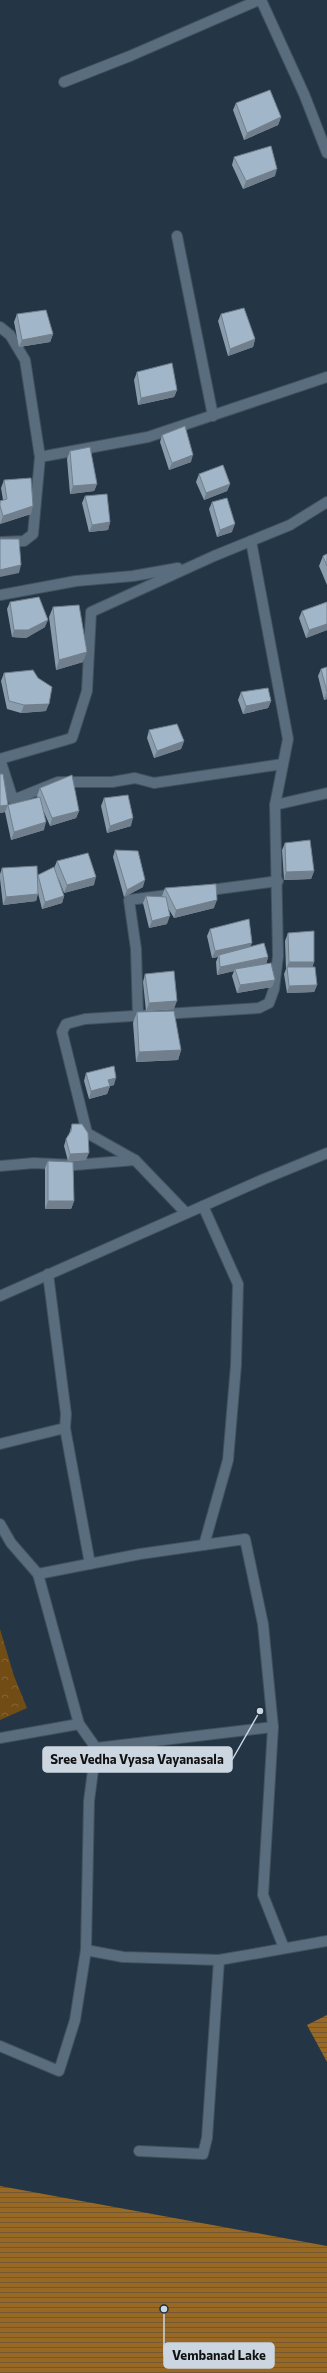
<svg xmlns="http://www.w3.org/2000/svg" width="327" height="2373" viewBox="0 0 327 2373" font-family="Commissioner,sans-serif">
<defs>
<pattern id="forest-crowns" width="20" height="18" patternUnits="userSpaceOnUse"><rect width="20" height="18" fill="#714c15"/><path d="M2 6a3 3 0 1 1 6 0M12 15a3 3 0 1 1 6 0" fill="none" stroke="#846537"/></pattern>
<pattern id="water-rules" width="6" height="5" patternUnits="userSpaceOnUse"><rect width="6" height="5" fill="#986825"/><path d="M0 2.5h6" fill="none" stroke="#745831"/></pattern>
</defs>
<rect width="100%" height="100%" fill="#243545"/>
<polygon fill="url(#forest-crowns)" points="0,1629 14,1676 27,1708 0,1720"/>
<g fill="url(#water-rules)">
<polygon points="327,2015 327,2062 307,2025"/>
<polygon points="0,2186 327,2246 327,2373 0,2373"/>
</g>
<g fill="none" stroke-linecap="round" stroke-linejoin="round">
<g stroke="#41515e" stroke-width="12">
<g id="minor">
<polyline points="261,0 304,94 327,153"/>
<polyline points="64,82 130,56 259,0"/>
<polyline points="177,236 213,416"/>
<polyline points="0,327 10,335 25,360 40,457"/>
<polyline points="0,542 24,541 33,534 40,457 148,437 327,377"/>
<polyline points="0,595 76,581 133,576 178,568"/>
<polyline points="0,759 72,738 87,691 91,612 214,556 290,525 327,502"/>
<polyline points="0,759 13,800 58,782 112,782 135,778 154,783 283,764"/>
<polyline points="275,805 327,793"/>
<polyline points="203,891 278,881"/>
<polyline points="138,1015 136,949 129,900 175,894"/>
<polyline points="0,1166 34,1163 75,1165 135,1160"/>
<polyline points="203,1206 238,1284 236,1365 228,1460 204,1545"/>
<polyline points="186,1213 135,1160 87,1133 62,1032 66,1024 85,1019 259,1008 269,1003 274,989 278,956 275,805 288,739 251,541"/>
<polyline points="48,1274 66,1414 65,1428 90,1564"/>
<polyline points="0,1296 264,1179 327,1153"/>
<polyline points="0,1444 65,1428"/>
<polyline points="0,1524 11,1543 38,1574"/>
<polyline points="79,1724 96,1748 89,1801 86,1950"/>
<polyline points="0,1738 79,1724 38,1574 140,1554 245,1539 263,1624 273,1727 263,1895 284,1948"/>
<polyline points="96,1748 273,1727"/>
<polyline points="0,2046 59,2071 75,2020 86,1950 123,1957 219,1960 327,1941"/>
<polyline points="139,2151 203,2154 207,2138 219,1960"/>
</g>
</g>
<use href="#minor" stroke="#5a6d7e" stroke-width="10"/>
</g>
<g fill="#8a9dad">
<polygon points="236,103 281,117 278,125 244,140 233,110"/>
<polygon points="234,157 275,176 243,189 232,165"/>
<polygon points="17,314 53,334 50,342 19,347 14,322"/>
<polygon points="221,314 255,339 253,347 228,356 218,321"/>
<polygon points="137,372 177,390 174,397 138,405 134,380"/>
<polygon points="162,435 191,462 169,470 160,442"/>
<polygon points="70,451 97,484 94,491 70,494 67,459"/>
<polygon points="199,474 230,484 227,491 204,500 196,482"/>
<polygon points="4,480 31,514 0,524 0,501 3,500 1,488"/>
<polygon points="85,496 110,522 108,530 89,532 82,503"/>
<polygon points="212,502 232,532 217,537 209,509"/>
<polygon points="327,554 327,585 319,566 323,556"/>
<polygon points="10,602 45,627 26,638 12,637 7,609"/>
<polygon points="327,602 327,630 306,638 299,618 302,611"/>
<polygon points="53,607 83,662 56,670 49,617"/>
<polygon points="327,667 327,699 324,700 318,676 321,669"/>
<polygon points="4,673 46,711 21,713 7,709 1,681"/>
<polygon points="241,692 271,701 268,708 243,714 238,700"/>
<polygon points="149,730 184,741 181,749 154,758 147,738"/>
<polygon points="0,774 8,805 38,798 37,796 40,788 79,811 76,818 50,826 44,812 44,830 11,840 5,812 0,813"/>
<polygon points="104,798 131,826 107,833 101,806"/>
<polygon points="285,843 314,871 311,879 284,880 282,850"/>
<polygon points="115,850 143,887 124,897 113,857"/>
<polygon points="57,861 94,885 64,893 58,877 64,896 62,903 42,909 38,893 36,901 3,905 0,879 0,874 2,868 38,877 38,875 54,868"/>
<polygon points="165,888 214,908 174,918 168,908 167,924 149,928 143,903 146,896 163,897 162,896"/>
<polygon points="210,929 250,947 268,957 266,964 272,987 237,993 232,976 234,971 217,975 216,962 218,957 212,958 207,936"/>
<polygon points="288,933 314,962 312,967 317,985 314,992 287,993 284,974 286,969 285,941"/>
<polygon points="145,974 174,1009 146,1011 143,982"/>
<polygon points="137,1012 181,1050 178,1060 136,1062 133,1023"/>
<polygon points="86,1073 114,1085 110,1086 107,1094 89,1099 84,1081"/>
<polygon points="72,1124 86,1160 68,1161 64,1146 66,1139 69,1135 70,1131"/>
<polygon points="48,1161 74,1201 71,1209 45,1209 45,1168"/>
</g>
<g fill="#717f8d">
<polygon points="281,117 278,125 244,140 247,133"/>
<polygon points="277,169 275,176 243,189 246,181"/>
<polygon points="53,334 50,342 19,347 22,340"/>
<polygon points="255,339 253,347 228,356 230,349"/>
<polygon points="177,390 174,397 138,405 141,398"/>
<polygon points="193,455 191,462 169,470 172,463"/>
<polygon points="97,484 94,491 70,494 73,486"/>
<polygon points="230,484 227,491 204,500 206,493"/>
<polygon points="33,506 31,514 0,524 3,516"/>
<polygon points="110,522 108,530 89,532 92,525"/>
<polygon points="235,524 232,532 217,537 220,530"/>
<polygon points="21,565 19,573 0,577 0,570"/>
<polygon points="48,620 45,627 26,638 12,637 14,630"/>
<polygon points="327,624 327,630 306,638 309,630"/>
<polygon points="87,652 83,662 56,670 59,660"/>
<polygon points="327,692 327,699 324,700"/>
<polygon points="271,701 268,708 243,714 246,706"/>
<polygon points="49,704 46,711 21,713 24,705"/>
<polygon points="184,741 181,749 154,758 157,751"/>
<polygon points="8,805 5,812 0,813 0,806"/>
<polygon points="79,811 76,818 50,826 52,818"/>
<polygon points="133,818 131,826 107,833 110,826"/>
<polygon points="46,822 44,830 11,840 14,832"/>
<polygon points="314,871 311,879 284,880 286,872"/>
<polygon points="96,877 94,885 64,893 67,885"/>
<polygon points="145,880 143,887 124,897 127,890"/>
<polygon points="38,894 36,901 3,905 6,897"/>
<polygon points="64,896 62,903 42,909 45,902"/>
<polygon points="217,900 214,908 174,918 176,910"/>
<polygon points="170,916 167,924 149,928 152,921"/>
<polygon points="252,943 249,950 219,955 218,957 212,958 215,951"/>
<polygon points="268,957 266,965 235,969 234,971 217,975 220,967"/>
<polygon points="289,962 314,962 312,969 287,967 286,969"/>
<polygon points="275,980 272,987 237,993 240,985"/>
<polygon points="317,985 314,992 287,993 289,986"/>
<polygon points="177,1001 174,1009 146,1011 149,1003"/>
<polygon points="181,1050 178,1060 136,1062 139,1052"/>
<polygon points="116,1078 114,1085 110,1086 107,1094 89,1099 91,1091 108,1080"/>
<polygon points="89,1153 86,1160 68,1161 70,1154"/>
<polygon points="48,1201 74,1201 71,1209 45,1209"/>
</g>
<g fill="#a1b6c9" stroke="#717f8d">
<polygon points="270,90 281,117 247,133 236,103"/>
<polygon points="271,146 277,169 246,181 234,157"/>
<polygon points="244,308 255,339 230,349 221,314"/>
<polygon points="46,310 53,334 22,340 17,314"/>
<polygon points="172,363 177,390 141,398 137,372"/>
<polygon points="185,426 193,455 172,463 162,435"/>
<polygon points="90,447 97,484 73,486 70,451"/>
<polygon points="223,465 230,484 206,493 199,474"/>
<polygon points="31,478 33,506 3,516 0,506 0,501 7,499 4,480"/>
<polygon points="107,494 110,522 92,525 85,496"/>
<polygon points="227,498 235,524 220,530 212,502"/>
<polygon points="0,539 19,539 21,565 0,570"/>
<polygon points="327,554 327,566 323,556"/>
<polygon points="39,597 48,620 28,630 14,630 10,602"/>
<polygon points="327,602 327,624 309,630 302,611"/>
<polygon points="79,605 87,652 59,660 53,607"/>
<polygon points="327,667 327,692 321,669"/>
<polygon points="33,670 38,678 52,687 49,704 24,705 9,701 4,673"/>
<polygon points="268,688 271,701 246,706 241,692"/>
<polygon points="177,724 184,741 157,751 149,730"/>
<polygon points="0,774 3,774 8,805 40,797 46,822 14,832 8,805 0,806"/>
<polygon points="72,775 79,811 52,818 40,788"/>
<polygon points="128,795 133,818 110,826 104,798"/>
<polygon points="310,840 314,871 286,872 285,843"/>
<polygon points="115,850 138,851 145,880 127,890"/>
<polygon points="88,853 96,877 67,885 57,861"/>
<polygon points="37,866 38,894 6,897 2,868"/>
<polygon points="54,867 64,896 45,902 38,875"/>
<polygon points="216,884 217,900 176,910 165,888"/>
<polygon points="146,896 166,897 170,916 152,921"/>
<polygon points="249,919 252,943 215,951 210,929"/>
<polygon points="314,931 314,962 289,962 288,933"/>
<polygon points="264,943 268,957 220,967 219,955"/>
<polygon points="271,963 275,980 240,985 235,969"/>
<polygon points="287,967 315,967 317,985 289,986"/>
<polygon points="174,971 177,1001 149,1003 145,974"/>
<polygon points="174,1011 181,1050 139,1052 137,1012"/>
<polygon points="114,1066 116,1078 108,1080 110,1086 91,1091 86,1073"/>
<polygon points="72,1124 82,1124 88,1133 89,1153 70,1154 66,1139 71,1131"/>
<polygon points="48,1161 73,1162 74,1201 48,1201"/>
</g>
<path fill="none" stroke="#cbd6e0" stroke-width="1.5" d="M260 1711L232 1760M164 2309L164 2355"/>
<g fill="#cbd6e0" stroke="#1a2b3a" stroke-width="1.5">
<circle cx="260" cy="1711" r="4"/>
<circle cx="164" cy="2309" r="4"/>
</g>
<g fill="#cbd6e0" stroke="#cbd6e0" stroke-width="1.5">
<rect x="43" y="1747" width="189" height="25" rx="4"/>
<rect x="164" y="2343" width="110" height="25" rx="4"/>
</g>
<g font-size="13" text-anchor="middle" font-weight="bold" fill="#111">
<text x="137" y="1764">Sree Vedha Vyasa Vayanasala</text>
<text x="219" y="2360">Vembanad Lake</text>
</g>
</svg>
